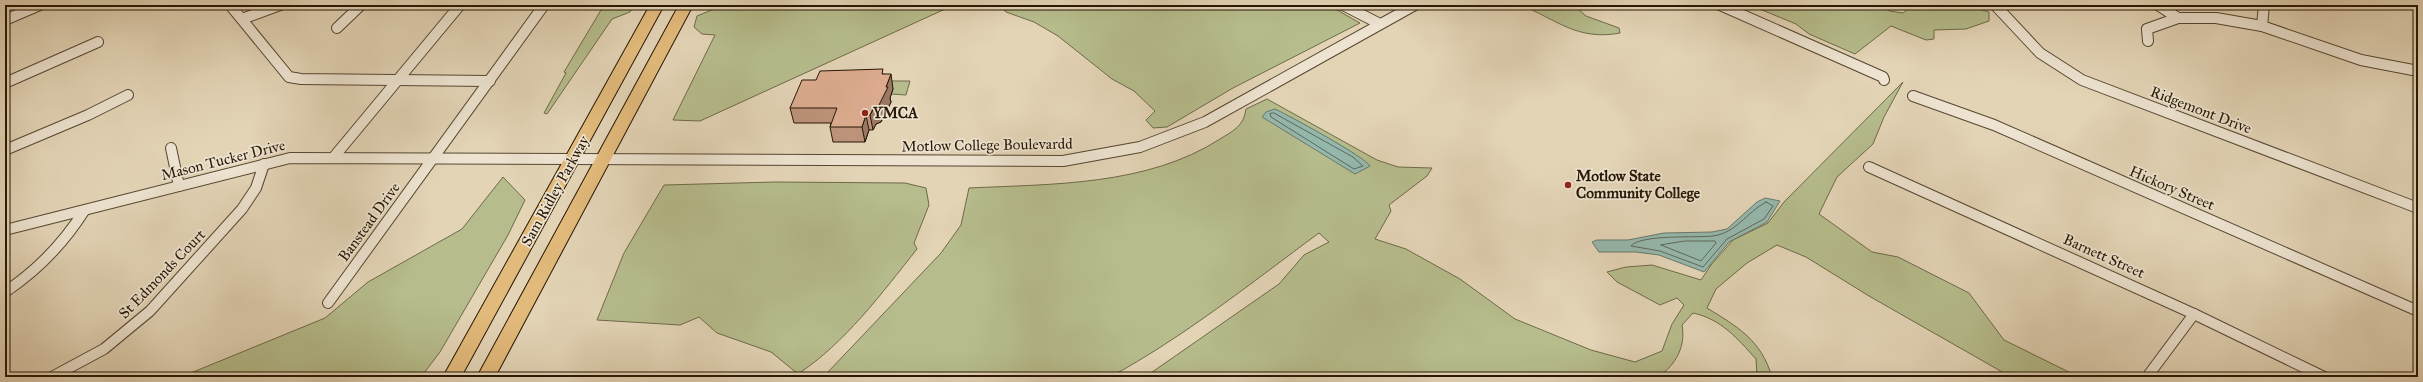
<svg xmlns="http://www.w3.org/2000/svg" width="2423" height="382" viewBox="0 0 2423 382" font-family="'IM FELL Great Primer',serif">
<rect width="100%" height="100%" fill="#e3d4b6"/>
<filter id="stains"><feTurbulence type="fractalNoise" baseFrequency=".005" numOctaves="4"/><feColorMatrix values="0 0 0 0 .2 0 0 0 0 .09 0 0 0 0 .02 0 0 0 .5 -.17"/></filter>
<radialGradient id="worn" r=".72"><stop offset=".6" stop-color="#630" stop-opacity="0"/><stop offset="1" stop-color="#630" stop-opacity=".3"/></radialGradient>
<g fill="#b6bc8c" stroke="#6e6a48">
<polygon points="604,5 634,5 630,12 612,19 547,114 544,113 566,73 564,72"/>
<polygon points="724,5 958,5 943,10 700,121 673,120 715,35 702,34 694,27 697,16"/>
<polygon points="999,5 1319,5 1337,10 1360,23 1233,88 1167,127 1153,128 1146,120 1155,111 1134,91 1112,79 1058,36 1034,22 1006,12"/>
<path d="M1521,5H1574L1586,16L1619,28L1620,33C1578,41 1557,20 1521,5Z"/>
<polygon points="1750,5 1875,5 1890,11 1903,13 1913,5 1967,5 1989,12 1989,21 1966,29 1934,30 1934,39 1926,40 1891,26 1855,54 1809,34 1796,24"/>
<polygon points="887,81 910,81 906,95 891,94"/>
<path d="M1903,82L1884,117L1873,144L1837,177L1819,214L1872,252L1898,257L1969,293L2004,340L2079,377H2011L1869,296L1806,257L1777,245L1747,263L1716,289L1707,308C1738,327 1761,340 1772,377H1757L1756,359C1737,338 1721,319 1693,313L1682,325C1686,346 1676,365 1658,377H1145L1279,284L1304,255L1329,242L1319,233C1251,283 1184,337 1110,377H826L827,373L941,253L961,225L969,188C1052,184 1147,186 1220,139C1233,131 1244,126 1246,109L1267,99L1377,160L1398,167L1432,168L1427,176L1389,205L1391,211L1375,239L1406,249L1460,279L1515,319L1591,350L1635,362L1662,351L1672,324L1684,305L1677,298L1660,305L1617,282L1607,272L1626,267L1652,265L1701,280L1711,265L1733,240L1768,223L1784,202Z"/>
<polygon points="503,177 525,200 508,235 440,352 421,377 181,377 325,318 368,282 462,229"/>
<path d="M775,182L905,183L926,188L929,205L914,243L917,249C882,293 845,343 798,374L771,352L717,333L699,317L680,325L597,320L624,253L664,185Z"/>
</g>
<g fill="#95b8ad" stroke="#697869">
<path d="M1275,109C1288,115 1367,158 1370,166L1355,174L1262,117L1266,112Z"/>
<polygon points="1765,198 1780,201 1767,222 1729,242 1704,272 1659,255 1636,252 1599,252 1592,242 1597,240 1628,240 1664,233 1712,232 1727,229 1757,202"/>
</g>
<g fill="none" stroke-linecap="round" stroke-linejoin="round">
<g stroke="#5e6858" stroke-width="1">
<polygon points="1274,113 1353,157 1363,166 1354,169 1271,117 1270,114"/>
<path d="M1766,202L1773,206L1764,219L1727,239L1703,267L1660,251L1631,246C1641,234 1696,238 1713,236C1736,233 1746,213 1766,202Z"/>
<polygon points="1685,241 1715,241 1716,243 1701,261 1661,245"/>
</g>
<g stroke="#554630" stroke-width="12">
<g id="street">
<polyline points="230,5 289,77 301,79 490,81"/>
<polyline points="1343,5 1380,24"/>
<polyline points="1720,5 1883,77 1884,80"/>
<polyline points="1995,5 2040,53 2082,80 2418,208"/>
<polyline points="2158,5 2178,18"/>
<polyline points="242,19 280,5"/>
<polyline points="5,20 40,5"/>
<polyline points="2262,26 2264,5"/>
<polyline points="337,28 361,5"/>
<polyline points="2148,41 2147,29 2178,18 2216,18 2262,26 2361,60 2418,71"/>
<polyline points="5,83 98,42"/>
<polyline points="1913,96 1994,125 2418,311"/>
<polyline points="171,148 179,186"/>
<polyline points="5,150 88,115 128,95"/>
<polyline points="333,158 460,5"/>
<polyline points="1869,167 2194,314 2324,377"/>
<polyline points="5,230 290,158 1063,161 1140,147 1205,122 1415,5"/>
<path d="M5,292C38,270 63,244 84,211"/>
<polyline points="328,303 544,5"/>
<polyline points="52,377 104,349 150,311 242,209 256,188 264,164"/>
<polyline points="2147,377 2194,314"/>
</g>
</g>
<g stroke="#261704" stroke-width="2">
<g id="primary">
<polygon points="650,5 664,5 461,377 443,377"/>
<polygon points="679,5 693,5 495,377 477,377"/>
</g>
</g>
<use href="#street" stroke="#ede3d0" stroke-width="10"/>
<use href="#primary" fill="#e2ba7b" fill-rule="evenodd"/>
</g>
<polygon fill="#bd937b" stroke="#261704" points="884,74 893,89 890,98 891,102 881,122 876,124 873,130 869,130 865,142 833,142 830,127 831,123 794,123 790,108 816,80"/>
<g fill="#9a7864" stroke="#261704">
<polygon points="891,74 893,89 890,98 891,102 881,122 876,124 873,130 870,115 886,87"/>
<polygon points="866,115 869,130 865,142 862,127"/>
</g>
<polygon fill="#dcab8f" stroke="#261704" points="883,69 882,74 891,74 886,87 888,87 878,107 873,109 870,115 866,115 862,127 830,127 837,108 790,108 802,80 816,80 820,71"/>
<g fill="#8f2418" stroke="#ede3d0" stroke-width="1.5">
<circle cx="865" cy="113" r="4"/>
<circle cx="1568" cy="185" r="4"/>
</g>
<g text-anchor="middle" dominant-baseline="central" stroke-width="3.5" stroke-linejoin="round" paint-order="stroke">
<g font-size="15" fill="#261704" stroke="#ede3d0">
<text transform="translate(2201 110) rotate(21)">Ridgemont Drive</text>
<text transform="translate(987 145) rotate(-1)">Motlow College Boulevardd</text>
<text transform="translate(223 160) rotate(-14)">Mason Tucker Drive</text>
<text transform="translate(2172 188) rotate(23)">Hickory Street</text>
<text transform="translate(555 191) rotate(-61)">Sam Ridley Parkway</text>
<text transform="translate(369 222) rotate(-54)">Banstead Drive</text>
<text transform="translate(2104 256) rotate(24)">Barnett Street</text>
<text transform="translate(162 274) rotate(-46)">St Edmonds Court</text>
</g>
<g font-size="15" font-weight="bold" fill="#261704" stroke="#ede3d0" text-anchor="start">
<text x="873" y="113">YMCA</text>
<text x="1576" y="176">Motlow State<tspan x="1576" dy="17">Community College</tspan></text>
</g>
</g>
<rect width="2423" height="382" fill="none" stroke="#e3d4b6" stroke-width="20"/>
<rect x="6" y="6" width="2411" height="370" fill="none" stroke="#261704" stroke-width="2"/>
<rect x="10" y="10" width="2403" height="362" fill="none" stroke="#261704"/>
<rect width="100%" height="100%" filter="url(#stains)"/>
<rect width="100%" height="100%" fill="url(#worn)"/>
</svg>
